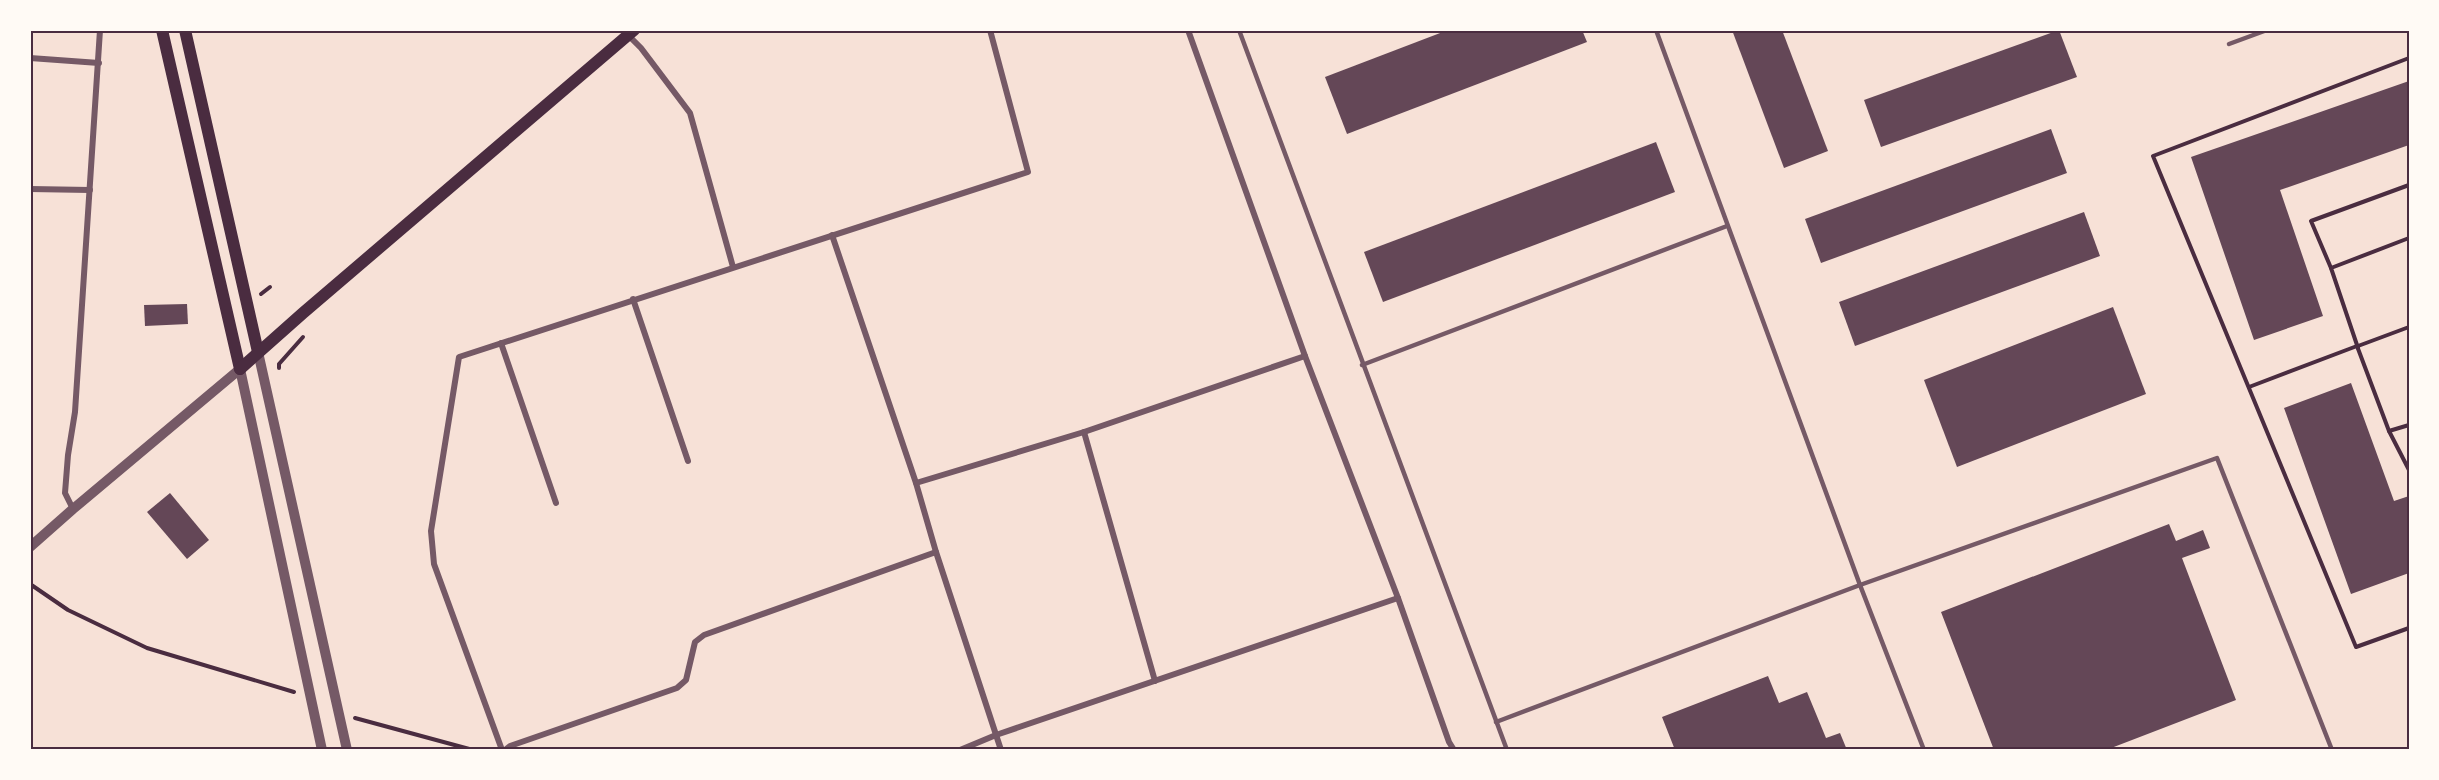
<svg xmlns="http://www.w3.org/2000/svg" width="2439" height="780" viewBox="0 0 2439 780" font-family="Mulish,sans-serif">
<rect width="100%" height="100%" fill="#f7e1d7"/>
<g fill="#644757">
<polygon points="1448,30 1582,30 1587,42 1347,134 1325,77"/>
<polygon points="1732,30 1782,30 1828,151 1784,168"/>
<polygon points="2059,30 2077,77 1881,147 1864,100"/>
<polygon points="2409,81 2409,145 2280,190 2323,316 2254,340 2191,157"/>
<polygon points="2051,129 2067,173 1821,263 1805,219"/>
<polygon points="1656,142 1675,192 1383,302 1364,252"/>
<polygon points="2084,212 2100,256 1855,346 1839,302"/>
<polygon points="187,304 188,324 145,326 144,305"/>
<polygon points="2113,307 2146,394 1957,467 1924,380"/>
<polygon points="2351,383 2394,501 2409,496 2409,573 2351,594 2284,408"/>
<polygon points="170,493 209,540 187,559 147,512"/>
<polygon points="2169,524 2176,541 2203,530 2210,548 2182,558 2236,700 2106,750 1994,750 1941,612"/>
<polygon points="1768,676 1779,703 1807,692 1826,738 1840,733 1847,750 1675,750 1662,717"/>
</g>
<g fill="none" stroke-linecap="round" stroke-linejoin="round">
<g stroke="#4a2c40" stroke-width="4">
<polyline points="2409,58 2153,156 2356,647 2409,628"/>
<polyline points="2331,268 2311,221 2409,185"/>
<polyline points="261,294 270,287"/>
<polyline points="2358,346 2409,327"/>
<polyline points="2358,348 2331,268 2409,238"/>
<polyline points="279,368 279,364 303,337"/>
<polyline points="2249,387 2357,346 2389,431 2409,425"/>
<polyline points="2389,431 2409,470"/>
<polyline points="30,584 68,610 147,648 294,692"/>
<polyline points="355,718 473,750"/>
</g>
<g stroke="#755966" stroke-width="4.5">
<polyline points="1239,30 1507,750"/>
<polyline points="1656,30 1860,585 1924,750"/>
<polyline points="2229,44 2267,30"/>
<polyline points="1362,365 1727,226"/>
<polyline points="1496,722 1860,585 2217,458 2332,750"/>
</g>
<g stroke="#755966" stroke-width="6">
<polyline points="627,34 641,48 690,113 733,267"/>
<polyline points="30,58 99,63"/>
<polyline points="30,189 90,190"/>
<polyline points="832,235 916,483 936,552 1001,750"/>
<polyline points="633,299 688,461"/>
<polyline points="501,343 556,503"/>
<polyline points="1084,432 1155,681"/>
<polyline points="916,483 1084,432 1305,356"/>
<polyline points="73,509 65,493 68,455 75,412 100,30"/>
<polyline points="1398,598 1449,742 1454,750"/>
<polyline points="502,750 434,564 431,531 459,357 1028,172 990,30"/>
<polyline points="505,750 510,746 677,688 686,680 695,642 704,635 936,552"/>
<polyline points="960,750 996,735 1398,598 1305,356 1188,30"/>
</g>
<g stroke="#755966" stroke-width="10">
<polyline points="258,352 347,750"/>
<polyline points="30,547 73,509 240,369 322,750"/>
</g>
<g stroke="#4a2c40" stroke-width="12">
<polyline points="162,30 240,369"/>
<polyline points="185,30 258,352"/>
<polyline points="240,369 303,313 634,30"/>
</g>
</g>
<rect width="2439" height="780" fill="none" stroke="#fffaf5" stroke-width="63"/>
<rect x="32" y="32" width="2376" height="716" fill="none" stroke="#4a2c40" stroke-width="2"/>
</svg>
